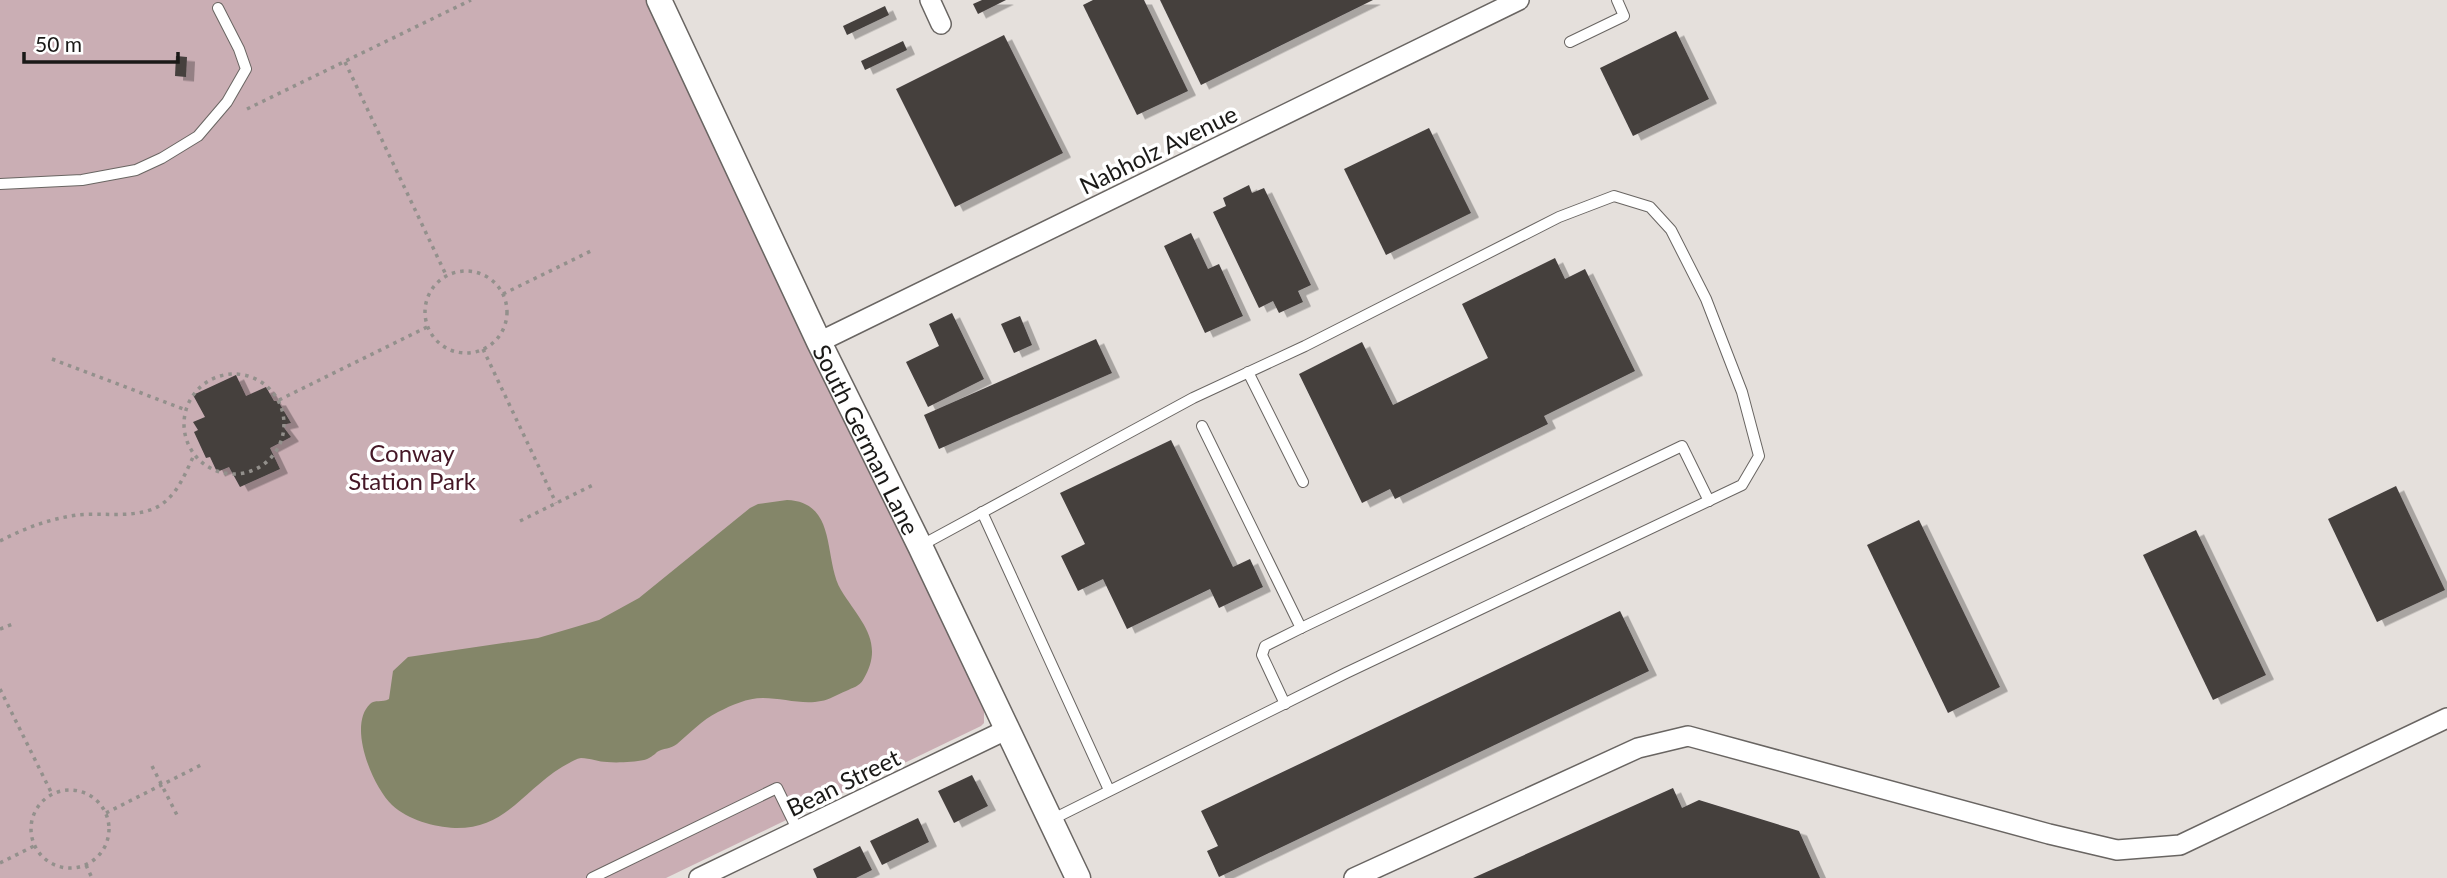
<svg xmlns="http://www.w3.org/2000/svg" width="2447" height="878" viewBox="0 0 2447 878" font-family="Lato,sans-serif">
<defs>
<filter id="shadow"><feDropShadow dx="8" dy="4.5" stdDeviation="0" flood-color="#0004"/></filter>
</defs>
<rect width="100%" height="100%" fill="#e5e0dc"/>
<polygon fill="#caaeb4" points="0,0 648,0 984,708 984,723 981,726 666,878 0,878"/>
<path fill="#848669" d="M787,500C838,502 823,559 841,590C860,621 886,642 863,680C860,686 852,688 846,691C838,694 829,700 821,701C803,705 782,698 763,698C747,698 732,705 718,712C702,720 690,733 677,744C671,749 663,748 657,752C654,755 649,759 644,760C634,762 617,763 607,762C599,762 590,758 581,758C575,759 568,764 562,767C523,791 505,829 455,828C434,827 408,820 392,805C373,787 347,726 370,704C375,699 382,703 389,699L393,671L408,657L538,638L599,620L639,598L750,508L758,504Z"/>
<g fill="#443f3e" filter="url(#shadow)">
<polygon points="982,0 1006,0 978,14 973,4"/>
<polygon points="1093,0 1144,0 1188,91 1137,115 1083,5"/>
<polygon points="1160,0 1373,0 1201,85"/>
<polygon points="885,6 889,15 847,35 843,26"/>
<polygon points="1676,31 1709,99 1633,136 1600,68"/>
<polygon points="1004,35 1063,153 955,207 896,89"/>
<polygon points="903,41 907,50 865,70 861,61"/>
<polygon points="176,56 187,57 186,77 175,76"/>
<polygon points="1429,128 1471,213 1386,255 1344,169"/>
<polygon points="1249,185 1252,193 1264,188 1311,285 1298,291 1303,302 1279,313 1273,301 1259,308 1213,212 1226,206 1223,198"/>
<polygon points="1191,233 1208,269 1219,264 1243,316 1205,333 1164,246"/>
<polygon points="1555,258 1565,279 1585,269 1635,371 1544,416 1548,424 1395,499 1390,489 1362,503 1299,374 1362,342 1393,405 1488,358 1462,304"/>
<polygon points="952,313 984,379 928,407 906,362 939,346 929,324"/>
<polygon points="1020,316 1032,345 1014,353 1001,324"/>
<polygon points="1096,339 1112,373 939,449 924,415"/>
<polygon points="236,375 246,396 266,387 274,401 278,401 291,423 282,425 291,437 270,448 280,469 240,487 229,467 217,472 210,457 206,458 194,432 198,430 193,422 205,417 193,395"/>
<polygon points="1171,440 1233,567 1250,559 1263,587 1219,608 1210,589 1127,629 1103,579 1078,591 1061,556 1085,544 1060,493"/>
<polygon points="2396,486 2445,590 2377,622 2328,519"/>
<polygon points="1919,520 2000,687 1948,713 1867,545"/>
<polygon points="2196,530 2266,675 2213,700 2143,555"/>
<polygon points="1620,611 1649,671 1219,877 1207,851 1218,846 1201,811"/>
<polygon points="972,775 988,806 954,823 938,791"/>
<polygon points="1673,788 1682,808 1699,800 1799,831 1820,878 1473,878"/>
<polygon points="918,818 929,842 882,865 870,841"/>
<polygon points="860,846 872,870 856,878 817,878 813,869"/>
</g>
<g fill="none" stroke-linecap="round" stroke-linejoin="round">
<g stroke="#696562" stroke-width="12">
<g id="service">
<polyline points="1570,42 1624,16 1617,0"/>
<polyline points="0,184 82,180 136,170 162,158 198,136 227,102 246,69 239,49 218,8"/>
<polyline points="1248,372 1303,482"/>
<polyline points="1202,426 1301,628"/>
<polyline points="982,512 1109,790"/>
<polyline points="922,545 1193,398 1305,346 1559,217 1614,196 1650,207 1671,230 1706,299 1742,392 1759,456 1742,485 1346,673 1051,820"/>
<polyline points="1285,704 1262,655 1265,646 1301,628 1682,446 1709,501"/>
<polyline points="592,878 777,788 798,831"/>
</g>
</g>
<g stroke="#696562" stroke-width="22">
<g id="minor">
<polyline points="930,0 941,24"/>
<polyline points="819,342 1519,0"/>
<polyline points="699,878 1008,729"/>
<polyline points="1354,878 1638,748 1688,736 2049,834 2117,850 2180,845 2447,718"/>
</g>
</g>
<g stroke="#696562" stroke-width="27">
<g id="tertiary">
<path id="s1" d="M659,0L819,342L920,546L1078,878"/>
</g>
</g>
<g stroke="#93908c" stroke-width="3.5" stroke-dasharray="3.5 5" stroke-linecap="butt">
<polyline points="345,62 446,275"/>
<polyline points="247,109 471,0"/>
<circle cx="466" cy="312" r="41"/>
<polyline points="503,294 593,250"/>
<polyline points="483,349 556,503"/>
<polyline points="52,359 186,410"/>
<circle cx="234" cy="424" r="50"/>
<polyline points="279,400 427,327"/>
<polyline points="520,521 593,485"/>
<path d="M0,541C25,528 49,519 77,515C103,512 139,520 162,504C178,493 186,472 194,455"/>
<polyline points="0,629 13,624"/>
<polyline points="0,689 52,794"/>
<polyline points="152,766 178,817"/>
<circle cx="70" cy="829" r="39"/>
<polyline points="106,813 201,765"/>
<polyline points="0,863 34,846"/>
<polyline points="86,865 92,878"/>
</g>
<use href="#service" stroke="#fff" stroke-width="10"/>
<use href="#minor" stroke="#fff" stroke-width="19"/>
<use href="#tertiary" stroke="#fff" stroke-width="24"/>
</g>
<g text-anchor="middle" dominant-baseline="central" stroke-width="7" stroke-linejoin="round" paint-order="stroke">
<g font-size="24" fill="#1a1917" stroke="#fff">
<text transform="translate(1158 149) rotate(-26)">Nabholz Avenue</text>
<text stroke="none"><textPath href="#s1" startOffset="486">South German Lane</textPath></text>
<text transform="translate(843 782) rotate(-26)">Bean Street</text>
</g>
<g font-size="24" fill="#451726" stroke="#fff">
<text x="412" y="452">Conway<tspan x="412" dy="28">Station Park</tspan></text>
</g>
</g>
<path d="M24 52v10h154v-10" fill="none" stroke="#1a1917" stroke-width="3.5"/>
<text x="35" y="52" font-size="21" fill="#1a1917" stroke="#ffffff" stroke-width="5" paint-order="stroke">50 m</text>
</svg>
